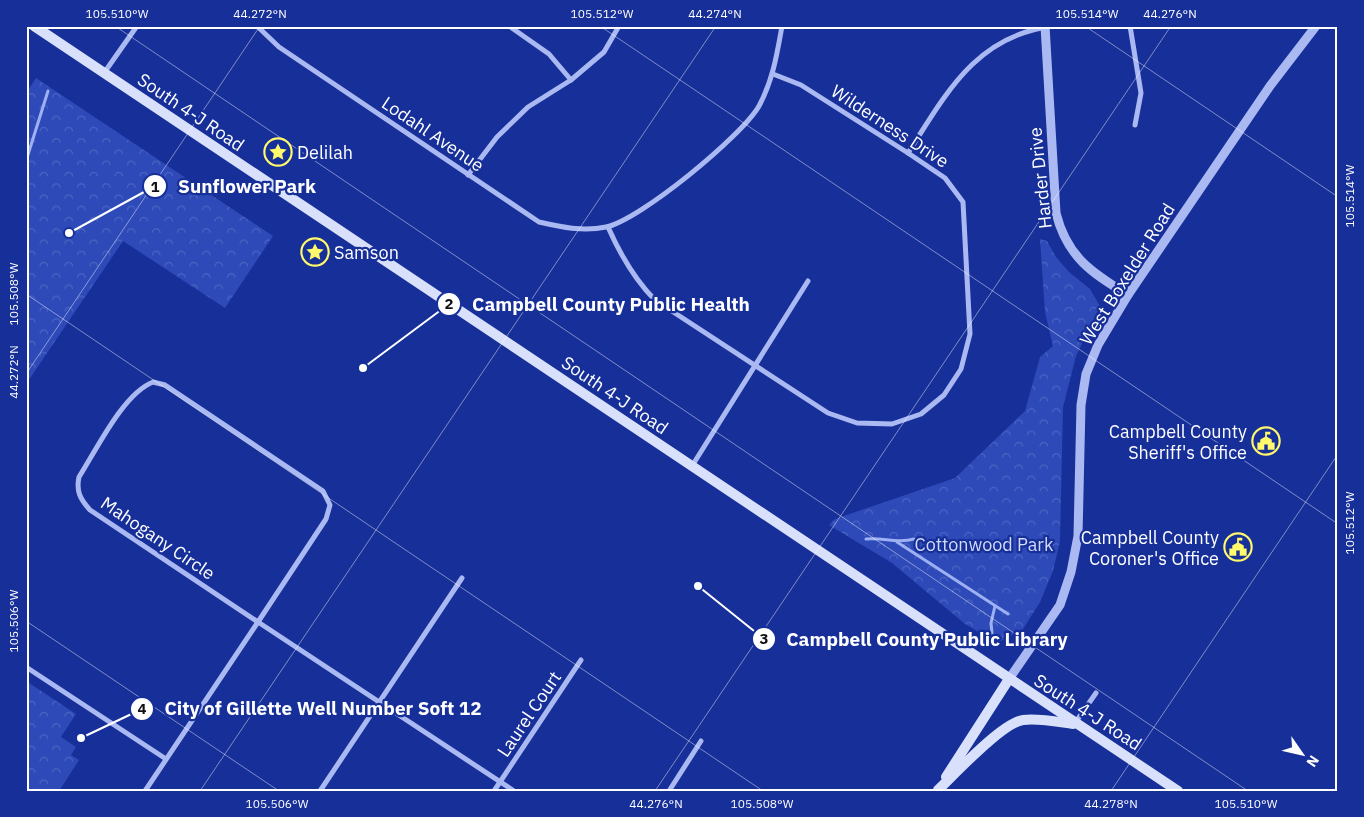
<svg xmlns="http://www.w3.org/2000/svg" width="1364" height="817" viewBox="0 0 1364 817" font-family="'IBM Plex Sans',sans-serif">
<defs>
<pattern id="forest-crowns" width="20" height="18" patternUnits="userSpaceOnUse" patternTransform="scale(1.25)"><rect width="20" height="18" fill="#2d4ab8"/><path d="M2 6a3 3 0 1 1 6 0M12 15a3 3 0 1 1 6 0" fill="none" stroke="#4c65c3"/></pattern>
</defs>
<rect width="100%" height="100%" fill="#172f99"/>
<g fill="url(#forest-crowns)">
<polygon points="36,78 273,236 225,308 123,241 26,384 26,93"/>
<polygon points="1040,239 1047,241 1056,257 1069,272 1090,289 1100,306 1076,356 1063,407 1060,541 1053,571 1040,602 1023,629 997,643 965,624 892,563 829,525 835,519 955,478 1025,411 1040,357 1053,346 1045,312"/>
<polygon points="26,681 76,714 61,737 76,747 71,755 79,760 59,791 26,791"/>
</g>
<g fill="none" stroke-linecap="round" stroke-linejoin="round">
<g stroke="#9db0f4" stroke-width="3">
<polyline points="26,161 48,91"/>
<path d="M866,539C883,537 897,544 914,539"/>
<polyline points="897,542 1008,614"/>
<polyline points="992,633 991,623 995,606"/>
</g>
<g stroke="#abb9f2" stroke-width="5">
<path d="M257,26L279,47L539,222C561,227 583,232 606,227C640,220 742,136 759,106C773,80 777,54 782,26"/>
<polyline points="509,26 549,54 571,80"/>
<polyline points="1130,26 1141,93 1135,125"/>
<polyline points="104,73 137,26"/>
<path d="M908,153C946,94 976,35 1054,26"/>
<polyline points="468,175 497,137 528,107 571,80 604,52 619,26"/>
<path d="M608,227C620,254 634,279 655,300L828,413L857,423L892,424L921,414L944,395L961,369L970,334L963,202L945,178L908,153L801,85L773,74"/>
<path d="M153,382L165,385L323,491L330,505L326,519L258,622L90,510C80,499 76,491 79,477C97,449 123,394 153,382Z"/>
<polyline points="692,466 808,281"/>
<polyline points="26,667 166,759"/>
<polyline points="1075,723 1096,693"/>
<polyline points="145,791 258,622 514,791"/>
<polyline points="320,791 462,578"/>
<polyline points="494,791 581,660"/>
<polyline points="669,791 701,741"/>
</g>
<g stroke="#abb9f2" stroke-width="9">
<path d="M1045,26L1056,213C1067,257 1092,273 1128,295"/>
<polyline points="1009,679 1060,605 1071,572 1078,536 1081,405 1086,374 1098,345 1128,295 1270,86 1316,26"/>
</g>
<g stroke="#d9e0fc" stroke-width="10">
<polyline points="34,26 1178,791"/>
<polyline points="946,777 1009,679"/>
<path d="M938,790C955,774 1002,723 1023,720C1039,718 1058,722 1073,724"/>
</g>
</g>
<path fill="none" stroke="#fff" stroke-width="1" stroke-opacity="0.45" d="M115,26L1248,791M600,26L1338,524M1085,26L1338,197M26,294L763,791M26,374L260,26M26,621L279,791M200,791L716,26M655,791L1171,26M1111,791L1338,454"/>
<defs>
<g id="sight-ring" transform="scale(1.4375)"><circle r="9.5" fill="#172f99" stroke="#fff96b" stroke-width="1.5"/><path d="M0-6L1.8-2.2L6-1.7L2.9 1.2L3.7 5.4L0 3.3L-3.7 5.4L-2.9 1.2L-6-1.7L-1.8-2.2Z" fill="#fff96b"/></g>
<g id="civic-ring" transform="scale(1.4375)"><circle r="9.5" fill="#172f99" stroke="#fff96b" stroke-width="1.5"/><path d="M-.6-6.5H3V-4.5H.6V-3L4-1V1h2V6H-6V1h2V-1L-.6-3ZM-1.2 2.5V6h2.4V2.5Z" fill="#fff96b"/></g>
</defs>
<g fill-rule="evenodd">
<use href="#sight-ring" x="278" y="152"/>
<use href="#sight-ring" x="315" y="252"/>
<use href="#civic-ring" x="1266" y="441"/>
<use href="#civic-ring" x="1238" y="547"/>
</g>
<g text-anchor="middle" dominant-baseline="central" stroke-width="4.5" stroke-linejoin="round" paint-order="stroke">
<g font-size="18" fill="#fff" stroke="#172f99">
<text transform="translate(191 112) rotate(34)">South 4-J Road</text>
<text transform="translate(890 126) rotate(33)">Wilderness Drive</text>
<text transform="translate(433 134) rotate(34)">Lodahl Avenue</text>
<text transform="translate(1040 178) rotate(-96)">Harder Drive</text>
<text transform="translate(1127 274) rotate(-58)">West Boxelder Road</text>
<text transform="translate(615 395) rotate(34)">South 4-J Road</text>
<text transform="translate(158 538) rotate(34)">Mahogany Circle</text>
<text transform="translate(1088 712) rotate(33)">South 4-J Road</text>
<text transform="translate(529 714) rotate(-56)">Laurel Court</text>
</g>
<g font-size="18" fill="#fff" stroke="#172f99" text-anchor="start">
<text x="297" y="152">Delilah</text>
<text x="334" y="252">Samson</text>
<text x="1247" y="431" text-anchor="end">Campbell County<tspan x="1247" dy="21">Sheriff's Office</tspan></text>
<text x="1219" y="537" text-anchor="end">Campbell County<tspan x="1219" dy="21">Coroner's Office</tspan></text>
</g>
<g font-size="18" fill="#d2dbfc" stroke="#172f99">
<text x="984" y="544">Cottonwood Park</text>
</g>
</g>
<path fill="none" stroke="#fff" stroke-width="2" d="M69 233L155 186M363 368L449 304M698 586L764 639M81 738L142 709"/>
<g fill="#fff" stroke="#172f99" stroke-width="2">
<circle cx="69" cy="233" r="5"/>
<circle cx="363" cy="368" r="5"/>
<circle cx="698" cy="586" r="5"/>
<circle cx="81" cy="738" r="5"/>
<circle cx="155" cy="186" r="12"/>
<circle cx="449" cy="304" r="12"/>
<circle cx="764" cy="639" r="12"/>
<circle cx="142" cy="709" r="12"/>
</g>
<g font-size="15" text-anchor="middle" font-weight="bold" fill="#111">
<text x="155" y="192">1</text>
<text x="449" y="309">2</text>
<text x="764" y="644">3</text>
<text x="142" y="714">4</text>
</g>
<g font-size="19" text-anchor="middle" font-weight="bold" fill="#fff" stroke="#172f99" stroke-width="4.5" stroke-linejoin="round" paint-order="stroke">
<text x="247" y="193">Sunflower Park</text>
<text x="611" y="311">Campbell County Public Health</text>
<text x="927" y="646">Campbell County Public Library</text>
<text x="323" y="715">City of Gillette Well Number Soft 12</text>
</g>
<rect width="1364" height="817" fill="none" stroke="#172f99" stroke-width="55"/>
<g transform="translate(1302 754) rotate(124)" stroke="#172f99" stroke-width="4" paint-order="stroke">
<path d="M0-4L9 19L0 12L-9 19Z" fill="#ffffff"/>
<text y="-8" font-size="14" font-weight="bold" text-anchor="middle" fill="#ffffff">N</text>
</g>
<rect x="28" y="28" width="1308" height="762" fill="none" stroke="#fff" stroke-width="2"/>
<g font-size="12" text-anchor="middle" fill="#fff">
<text x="117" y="18">105.510°W</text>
<text x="260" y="18">44.272°N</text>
<text x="602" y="18">105.512°W</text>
<text x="715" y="18">44.274°N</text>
<text x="1087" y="18">105.514°W</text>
<text x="1170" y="18">44.276°N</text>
<text transform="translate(1350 196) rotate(-90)" y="4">105.514°W</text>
<text transform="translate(14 294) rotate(-90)" y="4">105.508°W</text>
<text transform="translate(14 372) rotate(-90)" y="4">44.272°N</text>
<text transform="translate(1350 523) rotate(-90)" y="4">105.512°W</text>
<text transform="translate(14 621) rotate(-90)" y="4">105.506°W</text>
<text x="277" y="808">105.506°W</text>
<text x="656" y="808">44.276°N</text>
<text x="762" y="808">105.508°W</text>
<text x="1111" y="808">44.278°N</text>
<text x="1246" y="808">105.510°W</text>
</g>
</svg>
